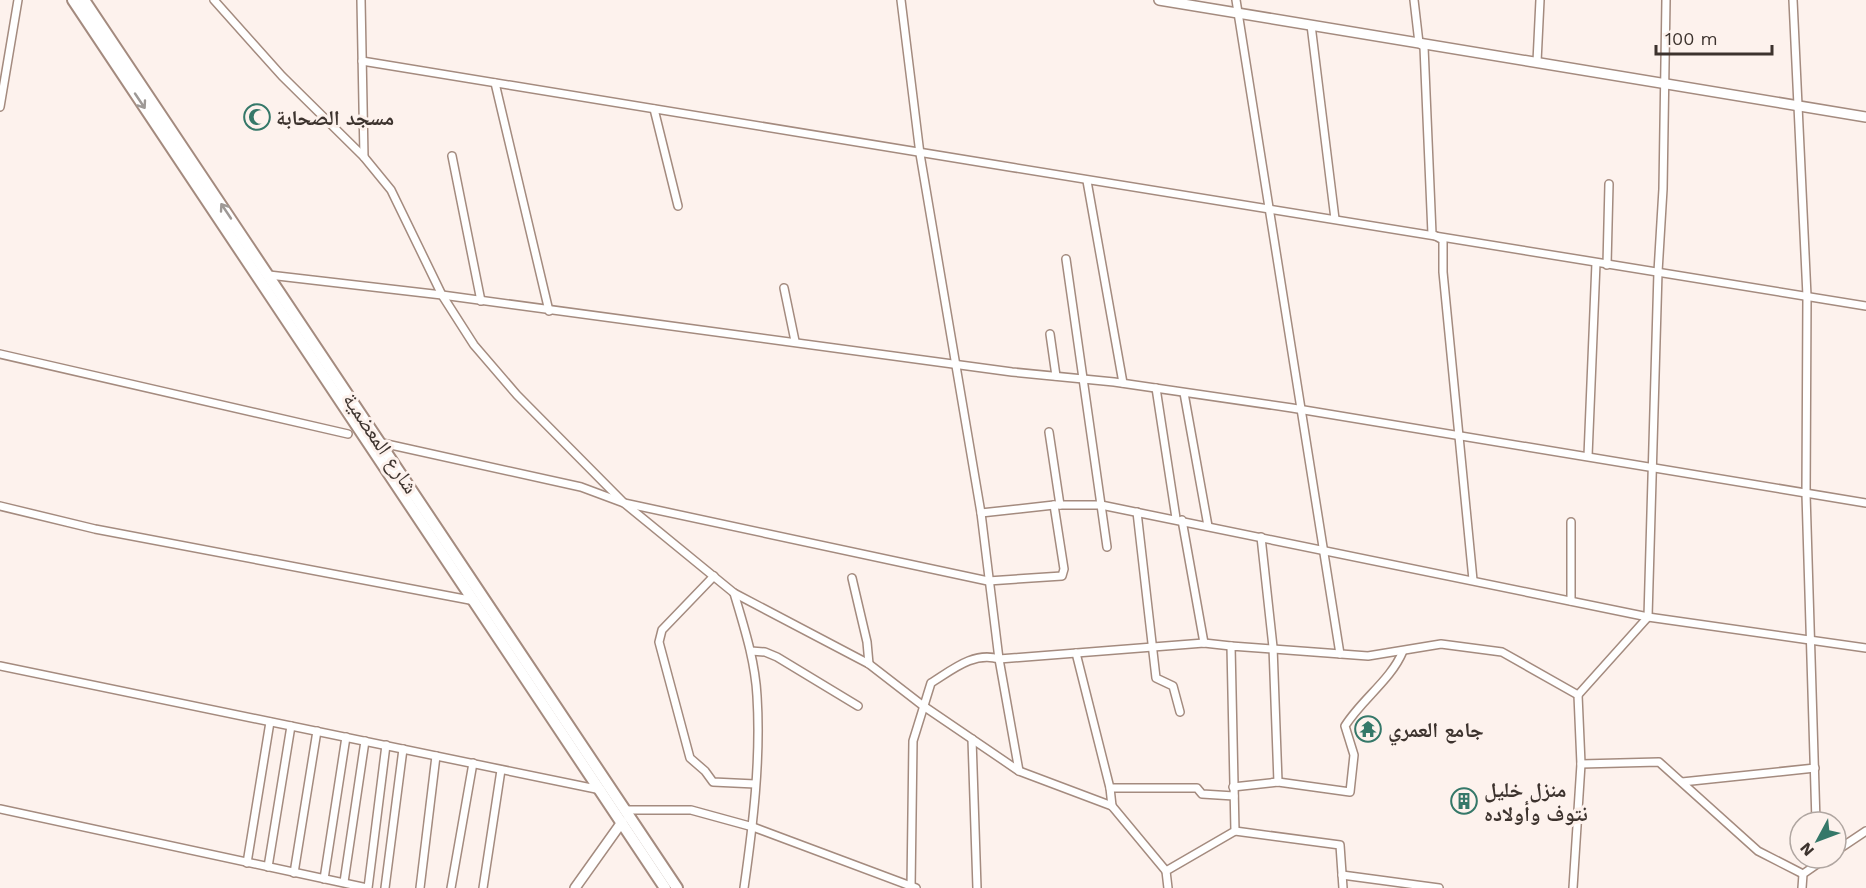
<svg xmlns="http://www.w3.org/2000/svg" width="1866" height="888" viewBox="0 0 1866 888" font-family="'Work Sans','Noto Naskh Arabic',sans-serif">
<rect width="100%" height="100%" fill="#fdf2ed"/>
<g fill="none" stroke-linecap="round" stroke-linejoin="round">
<g stroke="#a48b7f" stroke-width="10">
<g id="minor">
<polyline points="214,0 282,76 364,157 391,190 442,295 474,345 517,395 624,503 734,593 869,664 922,705 1019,771 1112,806 1166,871"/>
<polyline points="361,0 364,157"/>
<polyline points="901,0 920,154 981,513 999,659 1019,771"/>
<polyline points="1236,0 1340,654"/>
<polyline points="1414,0 1419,43 1424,47 1432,234 1443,240 1443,272 1473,580"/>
<polyline points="1793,0 1807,296 1806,494 1816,822"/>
<polyline points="1311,25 1335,219"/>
<path d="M362,61C863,144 1365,224 1866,306"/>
<polyline points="1537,62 1540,0"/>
<polyline points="495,83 549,311"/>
<polyline points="0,107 18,0"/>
<polyline points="654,109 678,206"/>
<polyline points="452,156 481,301"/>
<polyline points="1087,181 1123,383"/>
<polyline points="1066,259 1107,547"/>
<polyline points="1607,265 1609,184"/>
<polyline points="269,275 442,295 1012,372 1114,382 1292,408 1866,503"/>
<polyline points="784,288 795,341"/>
<polyline points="1050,334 1056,376"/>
<polyline points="0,354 348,434"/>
<polyline points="1156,388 1176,518"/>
<polyline points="1184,393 1208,526"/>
<polyline points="1049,432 1060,505"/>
<polyline points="382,443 581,487 624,503 988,581 1062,576 1064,569 1054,505"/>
<polyline points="1588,456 1596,263"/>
<polyline points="0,506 95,529 475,601"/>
<polyline points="1137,512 1156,678 1173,686 1180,712"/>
<polyline points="981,513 1054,505 1101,505 1648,617 1866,648"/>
<polyline points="1182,520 1204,643"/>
<polyline points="1571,522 1571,601"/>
<polyline points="1261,537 1273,647 1278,782"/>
<polyline points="714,576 662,630 659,642 690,758 705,771 713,782 755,784"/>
<polyline points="852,578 867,642 869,664"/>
<path d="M734,593C744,627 755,660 757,696C761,759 753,825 744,888"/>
<polyline points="751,651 765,652 777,657 858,706"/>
<polyline points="1076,653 1110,788 1112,806"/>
<polyline points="0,666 601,790"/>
<polyline points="1578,695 1648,617 1658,272 1663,189 1666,0"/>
<polyline points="972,739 977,888"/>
<polyline points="1581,764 1659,762 1758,851 1803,874"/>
<polyline points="1682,782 1815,768"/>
<path d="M1233,787L1278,782L1350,792L1354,755L1345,726C1362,699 1391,680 1403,651"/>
<polyline points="1110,788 1197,788 1202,794 1234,796"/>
<polyline points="0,809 367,888"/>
<polyline points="626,810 691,810 753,827 916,888"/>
<polyline points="1235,831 1340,845 1343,888"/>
<polyline points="1836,851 1866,831"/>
<polyline points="247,863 270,722"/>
<polyline points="268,867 291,726"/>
<polyline points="294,873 317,731"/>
<polyline points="1342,875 1439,888"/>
<polyline points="324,879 346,737"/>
<polyline points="344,882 365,741"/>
<polyline points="368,888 386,745"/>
<polyline points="385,888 403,749"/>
<polyline points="420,888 436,756"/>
<polyline points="451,888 473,763"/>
<polyline points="483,888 501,770"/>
<path d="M911,888L913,741L931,683C952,670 974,651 999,659L1204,643L1231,646"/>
<polyline points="1168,888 1166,871 1235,831 1231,646 1368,656 1441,644 1502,652 1578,695 1581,764 1573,888"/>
<polyline points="1802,888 1803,874 1826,858"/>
</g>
</g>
<g stroke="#a48b7f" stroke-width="12">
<g id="secondary">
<polyline points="1159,0 1866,117"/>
<polyline points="575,888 622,822"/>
</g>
</g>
<g stroke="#a48b7f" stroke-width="14">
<g id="primary">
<polyline points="73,0 665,888"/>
<polyline points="84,0 677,888"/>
</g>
</g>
<use href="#minor" stroke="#fff" stroke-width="7"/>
<use href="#secondary" stroke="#fff" stroke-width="9"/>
<use href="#primary" stroke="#fff" stroke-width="10"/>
</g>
<defs><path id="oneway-shaft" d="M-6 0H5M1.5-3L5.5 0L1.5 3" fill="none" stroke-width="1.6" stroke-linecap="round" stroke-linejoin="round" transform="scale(1.5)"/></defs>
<g stroke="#9e9996">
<use href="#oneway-shaft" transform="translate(140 101) rotate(56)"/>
<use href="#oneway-shaft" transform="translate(226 211) rotate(-124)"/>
</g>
<defs>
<g id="mosque-ring" transform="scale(1.35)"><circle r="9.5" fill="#fdf2ed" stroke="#357869" stroke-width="1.5"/><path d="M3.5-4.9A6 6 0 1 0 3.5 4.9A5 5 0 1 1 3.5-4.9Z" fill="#357869"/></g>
<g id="temple-ring" transform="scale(1.35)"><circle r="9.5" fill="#fdf2ed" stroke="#357869" stroke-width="1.5"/><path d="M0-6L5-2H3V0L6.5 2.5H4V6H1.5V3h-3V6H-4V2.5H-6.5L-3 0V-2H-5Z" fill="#357869"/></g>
<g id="building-ring" transform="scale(1.35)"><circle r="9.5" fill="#fdf2ed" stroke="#357869" stroke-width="1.5"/><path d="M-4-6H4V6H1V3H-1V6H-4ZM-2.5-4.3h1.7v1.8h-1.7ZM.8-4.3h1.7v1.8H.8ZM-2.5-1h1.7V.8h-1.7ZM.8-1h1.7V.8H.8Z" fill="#357869"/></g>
</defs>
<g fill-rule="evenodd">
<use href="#mosque-ring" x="257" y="117"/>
<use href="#temple-ring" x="1368" y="729"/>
<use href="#building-ring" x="1464" y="801"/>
</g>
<g text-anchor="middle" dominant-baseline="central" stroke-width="6" stroke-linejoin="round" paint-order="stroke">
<g font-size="21" font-weight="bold" fill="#3d332e" stroke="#fdf2ed" text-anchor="start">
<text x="276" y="117">مسجد الصحابة</text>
<text x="1388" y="729">جامع العمري</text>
<text x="1484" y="789">منزل خليل<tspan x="1484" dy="24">نتوف وأولاده</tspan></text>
</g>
<g font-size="21" fill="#3d332e" stroke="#fdf2ed">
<text transform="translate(381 443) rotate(56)">شارع المعضمية</text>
</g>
</g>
<g transform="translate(1818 840) rotate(229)"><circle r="28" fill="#fdf2ed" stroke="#b0a6a1" stroke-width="1.5"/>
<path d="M0-4.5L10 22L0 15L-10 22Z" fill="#357869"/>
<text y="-9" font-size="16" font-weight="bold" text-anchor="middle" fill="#3d332e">N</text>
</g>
<path d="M1656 45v9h116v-9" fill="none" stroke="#3d332e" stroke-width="3"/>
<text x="1665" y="45" font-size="18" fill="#3d332e" stroke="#fdf2ed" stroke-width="4.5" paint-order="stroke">100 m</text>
</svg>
